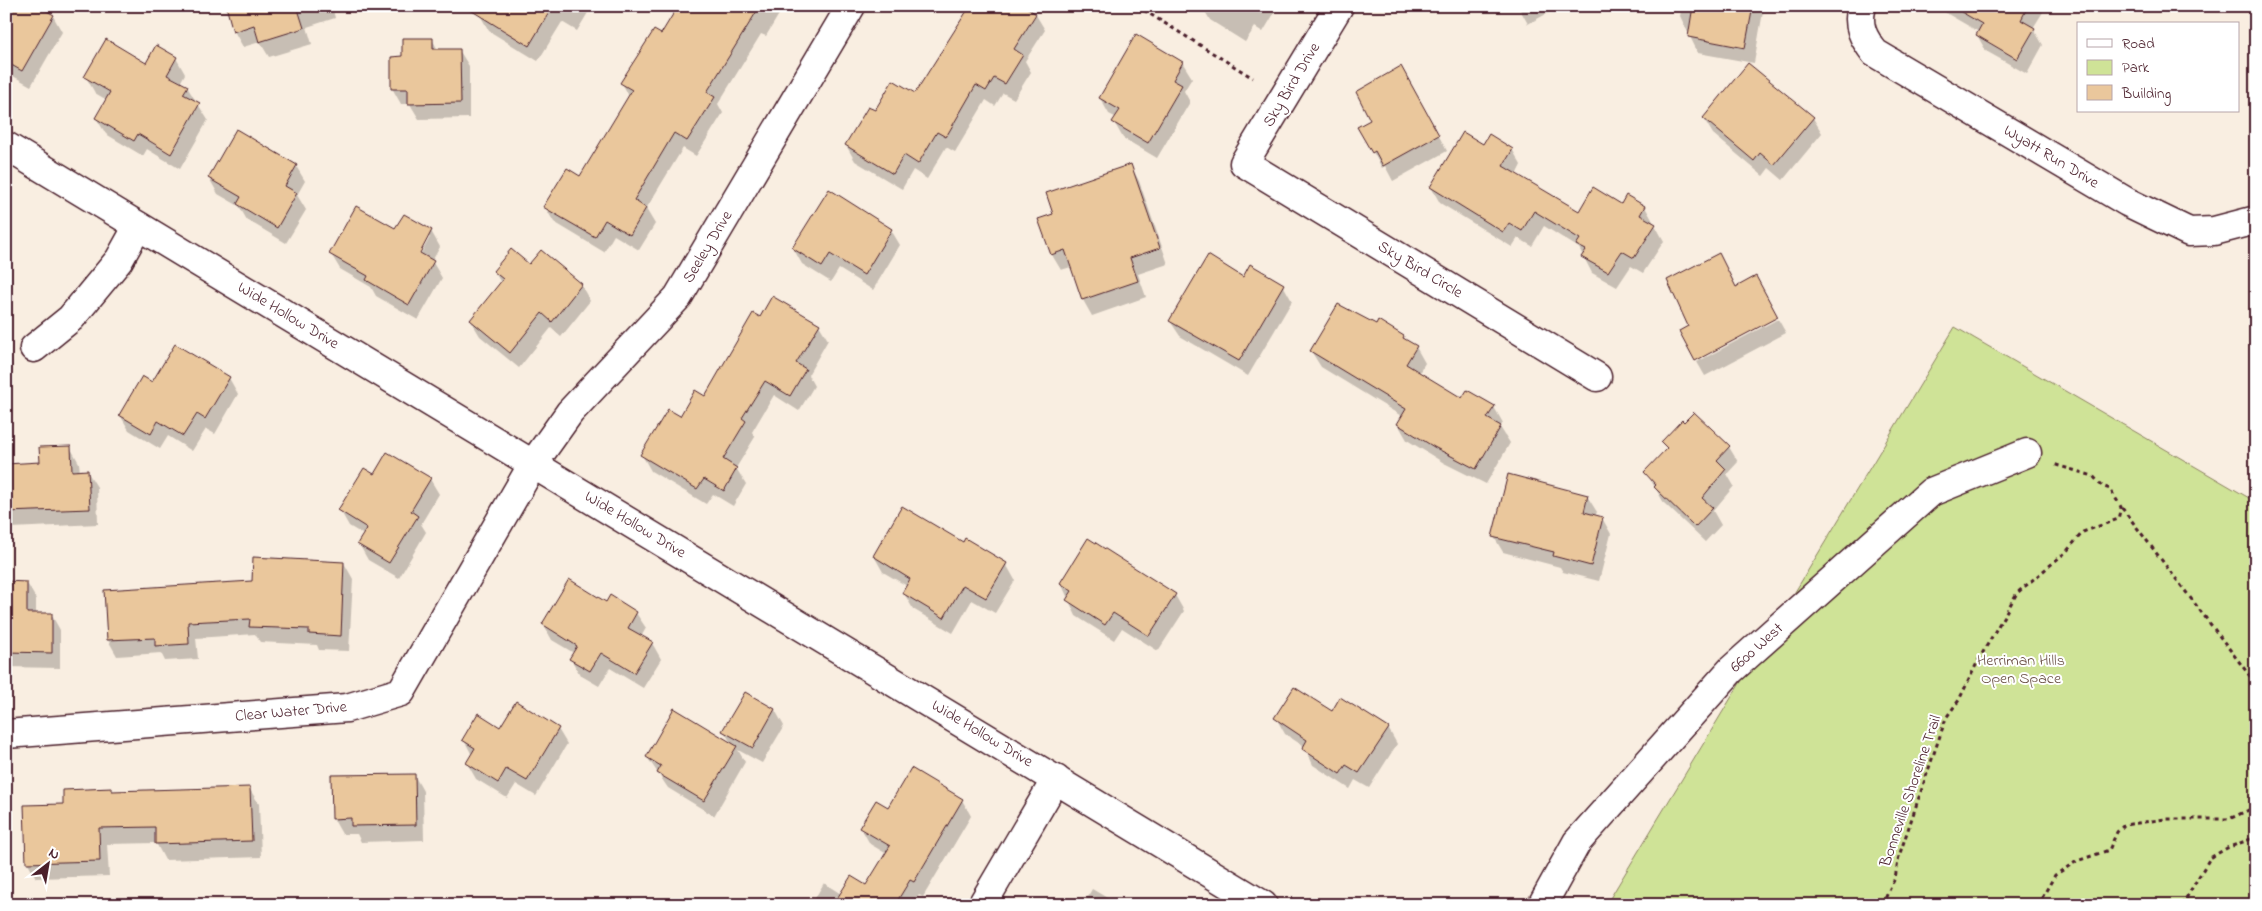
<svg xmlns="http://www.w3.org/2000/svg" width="2262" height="911" viewBox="0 0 2262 911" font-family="'Indie Flower',sans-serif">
<rect width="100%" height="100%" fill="#f9eee1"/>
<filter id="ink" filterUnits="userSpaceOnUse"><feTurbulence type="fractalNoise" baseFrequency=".02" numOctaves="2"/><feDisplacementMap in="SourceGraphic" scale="10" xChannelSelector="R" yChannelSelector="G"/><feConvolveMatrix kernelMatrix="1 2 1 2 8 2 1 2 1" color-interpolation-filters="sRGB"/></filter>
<g filter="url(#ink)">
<polygon fill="#cfe397" stroke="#8c8161" points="1955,327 2256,502 2256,905 1606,905"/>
<g fill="#0003" fill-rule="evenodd">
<polygon points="6,6 53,16 62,32 31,86 6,72"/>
<polygon points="227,6 332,6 335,18 307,27 312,44 269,57 260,42 243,47 234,31"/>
<polygon points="485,6 592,6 577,31 562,22 538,61 489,31 480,15"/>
<polygon points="693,6 784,6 766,36 761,34 718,104 723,113 696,156 683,148 646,209 655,224 639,250 614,235 604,252 554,222 545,207 581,178 629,96 622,83 661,36"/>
<polygon points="1202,6 1278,6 1278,7 1263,32 1255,27 1245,42 1210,20"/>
<polygon points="1518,6 1556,6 1557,8 1528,24"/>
<polygon points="1764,6 1754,63 1698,53 1680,16 1682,7 1678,6"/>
<polygon points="1942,6 2039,6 2043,12 2033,28 2043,45 2027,74 1986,51 1977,35 1979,32 1946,13"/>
<polygon points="1036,15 1045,30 1025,61 1031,72 1014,99 1003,93 995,106 986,100 955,152 946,147 927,179 913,170 902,189 855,161 846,145 875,112 915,95"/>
<polygon points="432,39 438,50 459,50 469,66 469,118 419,119 410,104 401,104 392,88 403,58"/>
<polygon points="176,58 185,74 180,83 187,87 208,120 180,169 147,149 143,156 106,134 96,118 107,100 95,93 86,77"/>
<polygon points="1182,62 1192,78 1184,91 1190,102 1157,158 1123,138 1114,122 1117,118 1109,114 1100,98"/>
<polygon points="1410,83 1447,151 1393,181 1385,166 1382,168 1359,127 1371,121"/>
<polygon points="1813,118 1822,133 1783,180 1769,168 1763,176 1713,134 1704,119"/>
<polygon points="1484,146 1512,149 1521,165 1516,175 1579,213 1622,205 1627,197 1645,207 1664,241 1643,273 1631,266 1617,287 1592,273 1579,248 1544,226 1532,246 1518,238 1512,247 1440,203 1431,187"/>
<polygon points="1130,165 1139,181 1168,264 1138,274 1146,297 1092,316 1083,300 1071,267 1061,270 1052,255 1054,214"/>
<polygon points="296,166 305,181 297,195 306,210 286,243 247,220 239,206 218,194 209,178"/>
<path d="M396,230L431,231L440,247L432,261L442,278L418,320L376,296L371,287L340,269L331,254ZM427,237H430L418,259L415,257Z"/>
<polygon points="891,230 900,245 873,290 839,269 831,282 802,264 793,248"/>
<polygon points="529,266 581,285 590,301 561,337 551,328 519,368 480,336 471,321 501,283 494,271"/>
<polygon points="1244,278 1283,285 1292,301 1248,376 1180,336 1170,321"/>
<polygon points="761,319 819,325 828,340 808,375 814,386 799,411 774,395 752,432 755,437 736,468 746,484 733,506 713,494 706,504 651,471 642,455 680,417 705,397"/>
<polygon points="1778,319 1786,333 1705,376 1697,362"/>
<polygon points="1377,326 1403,336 1406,341 1416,347 1425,363 1419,373 1462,400 1494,407 1503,423 1500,427 1510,443 1486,484 1444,463 1407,440 1398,424 1403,417 1321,367 1311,351"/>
<polygon points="229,378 238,394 215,434 206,429 192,451 168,436 160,449 129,430 120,415 153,384"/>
<polygon points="1663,442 1729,447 1738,462 1727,474 1734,486 1713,511 1721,525 1705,542 1664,503 1646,472 1667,449"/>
<polygon points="70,447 79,463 80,472 87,471 97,487 98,524 11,528 6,519 6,465 41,463"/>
<polygon points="374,475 430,479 439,494 421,524 426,532 399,578 368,560 359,544 364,535 349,526 340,510"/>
<polygon points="1587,496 1597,512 1595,516 1602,518 1611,534 1599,581 1563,572 1560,567 1503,552 1494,537"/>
<polygon points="963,544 1006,564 1015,580 995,613 972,600 953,633 913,609 904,593 907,586 883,572 874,556"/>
<polygon points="344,563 353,579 349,651 319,650 317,645 260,642 255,634 196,638 198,659 165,661 161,653 117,656 108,640 105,591 253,583"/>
<polygon points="6,582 27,583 36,599 36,614 51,614 60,630 60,668 6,667"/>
<polygon points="1061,583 1175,595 1184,611 1158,651 1122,628 1114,640 1076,616"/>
<polygon points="607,604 636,613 646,628 641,637 652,643 661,659 643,688 610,668 599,686 580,675 571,659 574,653 552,640 543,624"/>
<polygon points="746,693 775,710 784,726 762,763 738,750 745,762 714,816 668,788 647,757 731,743 724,731"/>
<polygon points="1332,713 1388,728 1397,744 1369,788 1355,780 1350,789 1313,765 1305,747 1285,734 1276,718"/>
<polygon points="501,729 558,729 567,744 536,796 516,784 507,798 476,779 467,763 472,755 464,740"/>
<polygon points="414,775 423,791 424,840 361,842 357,834 342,834 333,818"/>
<polygon points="249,788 259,804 261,857 165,860 156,843 107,844 109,876 36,878 27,862 65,805 113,792"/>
<polygon points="962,800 971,816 923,897 919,895 913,905 811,905 824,883 841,894 867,887 887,854 870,844 861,828 888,809"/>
<polygon points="1092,889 1119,905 1083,905"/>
</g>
<g fill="#eac79c" stroke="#4a1f2b">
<polygon points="6,6 38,6 54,15 22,71 6,62"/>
<polygon points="226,6 297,6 304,28 259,42 254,25 233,32"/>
<polygon points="464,6 553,6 529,46"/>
<polygon points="678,6 760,6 707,92 715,97 687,141 674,133 634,200 646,208 630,235 605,220 595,237 543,207 567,168 580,176 632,90 620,83 654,30 661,34"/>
<polygon points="970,6 1025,6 1036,14 1014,49 1023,55 1005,84 994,78 986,91 976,85 946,137 937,132 918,164 904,155 893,174 845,145 868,107 875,110 893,80 915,93"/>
<polygon points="1693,6 1753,6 1745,48 1688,37"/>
<polygon points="1951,6 2028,6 2021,20 2035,28 2017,59 1976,35 1982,24"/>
<polygon points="1136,34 1183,62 1173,80 1182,85 1148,143 1112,122 1120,110 1099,98"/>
<polygon points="402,38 433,38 433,49 460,49 461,103 408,104 408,89 391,89 391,57 402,56"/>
<polygon points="106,39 146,63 156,45 177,57 167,75 188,86 183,94 200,103 171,154 138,134 134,141 95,118 110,92 84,77"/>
<polygon points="1748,63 1814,117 1774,165 1760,153 1754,161 1703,118"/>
<polygon points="1401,66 1439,135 1383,166 1375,151 1372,153 1357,127 1370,120 1356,92"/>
<polygon points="236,129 297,165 285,186 297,193 277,228 237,204 241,197 208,178"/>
<polygon points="1463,132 1483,144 1489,134 1513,149 1503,166 1579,211 1593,187 1621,204 1626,195 1645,206 1640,215 1656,224 1634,258 1622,251 1608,272 1581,257 1586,250 1576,245 1580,239 1534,211 1522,231 1509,223 1503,232 1430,187"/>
<polygon points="1131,164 1160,248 1130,258 1138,281 1082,300 1065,250 1051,255 1038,219 1053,214 1046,193"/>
<polygon points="829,189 892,229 864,275 830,254 822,267 792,248"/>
<polygon points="356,206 395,228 404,214 432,230 420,253 434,261 409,305 366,280 368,276 329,254"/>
<polygon points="511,249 529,264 541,250 582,284 552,322 542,313 510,353 470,320 503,279 493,271"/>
<polygon points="1719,253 1736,287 1756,276 1778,317 1695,361 1679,331 1688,326 1667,280"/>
<polygon points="1208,255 1243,277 1250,264 1284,284 1239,361 1169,321"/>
<polygon points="772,296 820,324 796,363 806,369 790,396 765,381 742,418 746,421 723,459 737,468 724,491 704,479 697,489 640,455 668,409 680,416 695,390 705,396 753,313 760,317"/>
<polygon points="1338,304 1376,324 1378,320 1404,336 1403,338 1417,346 1406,364 1462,398 1467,390 1495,406 1487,418 1501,426 1476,469 1434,447 1397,424 1406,409 1310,351"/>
<polygon points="175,344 230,377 205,419 197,414 183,436 158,421 151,434 119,415 142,376 152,382"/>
<polygon points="1694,412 1730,446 1717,460 1726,469 1702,498 1713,508 1695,527 1654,487 1656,485 1644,472 1667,448 1661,442 1682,420 1684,422"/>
<polygon points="71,446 72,471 88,470 90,509 6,512 6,464 40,462 39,447"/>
<polygon points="387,452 431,478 411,511 418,516 389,563 357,544 367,528 338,510 364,468 374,474"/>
<polygon points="1508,474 1588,495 1584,512 1603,517 1591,566 1553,556 1554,552 1492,537"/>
<polygon points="902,506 963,542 965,538 1007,563 986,598 963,585 944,618 902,593 910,579 873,556"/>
<polygon points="1088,538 1176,594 1149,636 1113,613 1105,625 1066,600 1072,591 1060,583"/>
<polygon points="253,557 344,562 341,636 309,634 309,629 249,627 250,619 188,622 189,644 155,646 155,638 107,640 104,590 252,581"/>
<polygon points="569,579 606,602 610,595 637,612 628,628 653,642 634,673 601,653 590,671 569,659 577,646 542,624"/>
<polygon points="6,581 27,582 27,613 52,613 52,653 6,652"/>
<polygon points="1294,687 1332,711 1340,697 1389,728 1359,773 1346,765 1340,774 1302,749 1307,740 1274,718"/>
<polygon points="745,692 775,709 753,748 722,731"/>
<polygon points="516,701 559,728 527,781 506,769 498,783 466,763 475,748 462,740 478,713 500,727"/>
<polygon points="674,708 737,746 704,801 657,773 661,766 646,757"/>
<polygon points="911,768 963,799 914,882 910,880 896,903 899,905 833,905 851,876 866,885 890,846 859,828 876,800 888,807"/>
<polygon points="415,774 416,825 351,826 351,818 332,819 331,775"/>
<polygon points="250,787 252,841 155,844 155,827 99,828 100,861 26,863 24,805 63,804 63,790 112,788 112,791"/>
</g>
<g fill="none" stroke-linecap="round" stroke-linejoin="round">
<g stroke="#4a1f2b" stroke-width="31">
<g id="minor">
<polyline points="1339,6 1244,163 1597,377"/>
<path d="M1862,6C1856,26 1864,39 1875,53L2127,202L2189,232L2214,231L2256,220"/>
<polyline points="6,146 1263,905"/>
<polyline points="34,348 71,318 119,260 138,226"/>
<polyline points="6,734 347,708 401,692 533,464 570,412 678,297 851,6"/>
<polyline points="982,905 1056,779"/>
<polyline points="1542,905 1577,842 1731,670 1931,492 2027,453"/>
</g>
</g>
<g stroke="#4a1f2b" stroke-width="3" stroke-dasharray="4 4" stroke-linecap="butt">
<polyline points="1137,6 1253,78"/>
<polyline points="2122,508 2256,684"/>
<polyline points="1882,905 1895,878 1899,856 1946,718 1959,700 1978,661 2017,593 2066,552 2083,532 2118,519 2121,507 2110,489 2102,486 2093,476 2053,464"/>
<polyline points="2038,905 2055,875 2077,861 2109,850 2117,832 2124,825 2165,819 2229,819 2251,809 2256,812"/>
<polyline points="2182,905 2210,858 2227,848 2256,837"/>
</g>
<use href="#minor" stroke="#fff" stroke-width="28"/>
</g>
</g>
<g text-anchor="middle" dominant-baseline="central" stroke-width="4" stroke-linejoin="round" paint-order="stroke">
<g font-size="16" fill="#4a1f2b" stroke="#fff">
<text transform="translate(1292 85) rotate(-59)">Sky Bird Drive</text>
<text transform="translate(2051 157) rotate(31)">Wyatt Run Drive</text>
<text transform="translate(708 247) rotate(-59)">Seeley Drive</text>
<text transform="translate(1420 270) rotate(31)">Sky Bird Circle</text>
<text transform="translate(288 316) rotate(31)">Wide Hollow Drive</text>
<text transform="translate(635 525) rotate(31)">Wide Hollow Drive</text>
<text transform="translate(1757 648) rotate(-42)">6600 West</text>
<text transform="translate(291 712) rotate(-5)">Clear Water Drive</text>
<text transform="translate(982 734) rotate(31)">Wide Hollow Drive</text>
<text transform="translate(1911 791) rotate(-71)">Bonneville Shoreline Trail</text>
</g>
<g font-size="16" fill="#6b5046" stroke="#fff">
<text x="2021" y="661">Herriman Hills<tspan x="2021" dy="18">Open Space</tspan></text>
</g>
</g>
<rect width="2262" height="911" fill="none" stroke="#fff" stroke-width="25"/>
<rect x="12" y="12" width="2237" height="886" fill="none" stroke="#4a1f2b" stroke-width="2" filter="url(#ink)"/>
<rect x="2077" y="22" width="162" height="90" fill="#ffffff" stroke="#b7a5aa"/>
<rect x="2087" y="39" width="25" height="8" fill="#ffffff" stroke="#b7a5aa"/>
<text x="2122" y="48" font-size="15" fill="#4a1f2b">Road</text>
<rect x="2087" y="60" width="25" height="15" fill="#cfe397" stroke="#b7a5aa"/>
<text x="2122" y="72" font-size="15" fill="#4a1f2b">Park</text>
<rect x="2087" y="85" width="25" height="15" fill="#eac79c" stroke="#b7a5aa"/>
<text x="2122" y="98" font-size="15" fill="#4a1f2b">Building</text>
<g transform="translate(48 864) rotate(31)" stroke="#ffffff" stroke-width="4" paint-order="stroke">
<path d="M0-4L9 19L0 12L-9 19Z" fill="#4a1f2b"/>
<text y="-8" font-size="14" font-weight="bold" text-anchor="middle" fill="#4a1f2b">N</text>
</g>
</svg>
